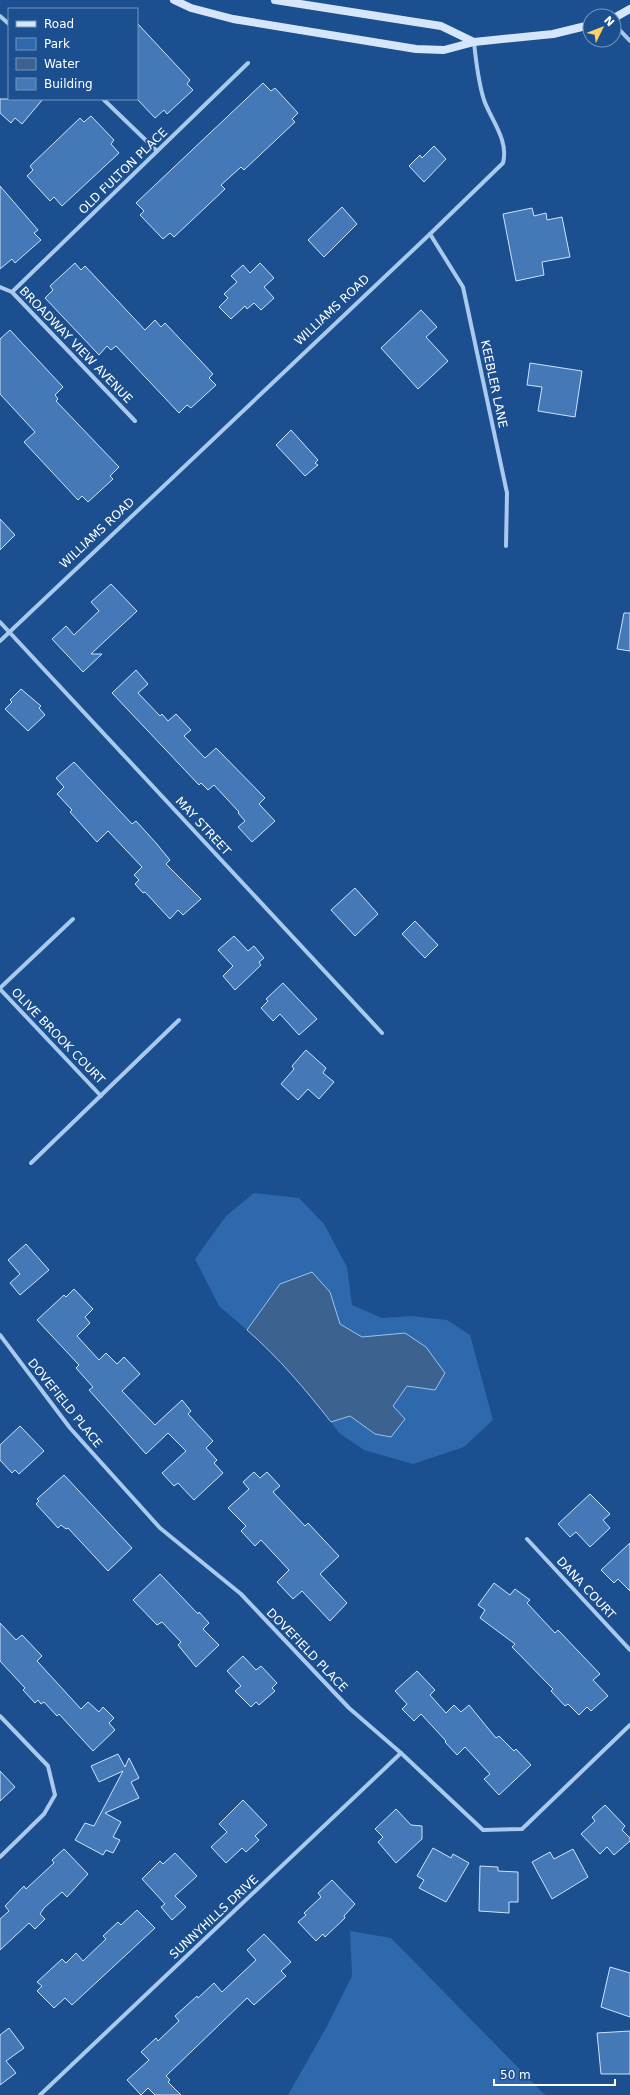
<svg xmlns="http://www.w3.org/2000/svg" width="630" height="2095" viewBox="0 0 630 2095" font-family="'DejaVu Sans',sans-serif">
<rect width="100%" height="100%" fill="#1b4f8f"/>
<g fill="#2e69ad">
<polygon points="254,1193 299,1198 324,1224 347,1267 352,1305 382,1318 412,1316 447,1320 470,1335 493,1420 464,1447 413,1464 364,1450 339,1433 331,1422 350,1416 375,1434 407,1385 435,1390 405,1333 362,1337 340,1324 330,1292 280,1284 247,1330 219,1306 195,1259 226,1216"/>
<polygon points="350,1931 391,1938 545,2095 288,2095 326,2028 352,1976"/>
</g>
<path fill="#3c6290" stroke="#9cc4f0" d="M312,1272L330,1292L340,1324L362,1337L405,1333L426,1347L445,1373L435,1390L407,1386L393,1406L405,1419L391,1437L375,1434L350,1416L331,1422C305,1389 279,1358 247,1330L280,1284Z"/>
<g fill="#4478b7" stroke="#cfe3fa">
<polygon points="137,23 190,80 187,84 193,90 167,114 164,110 155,118 137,99"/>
<polygon points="263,83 271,91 275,88 298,113 292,119 295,122 244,170 241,167 221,185 225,189 174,237 170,233 163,239 140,215 144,211 136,203"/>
<polygon points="0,99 43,99 22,124 15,118 11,123 0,113"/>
<polygon points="91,116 114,140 111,144 119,153 62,206 54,197 50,201 27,176 33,170 30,166 80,118 84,122"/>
<polygon points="434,146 446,159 424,182 409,166 420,155 422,158"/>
<polygon points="0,186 38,230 34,233 41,240 15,263 12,259 0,269"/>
<polygon points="342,207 357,224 324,257 308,240"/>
<polygon points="532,208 534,216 546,213 547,220 562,217 570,257 542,262 544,275 516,281 503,214"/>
<polygon points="75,263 81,270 85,266 145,330 155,320 161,327 165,323 213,374 209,378 216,385 191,408 187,405 179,413 116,346 111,350 107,346 99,355 45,298 53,290 50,286"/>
<polygon points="260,263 274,278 264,287 274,298 261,310 254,303 247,309 245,306 231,319 219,307 228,298 224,294 237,282 231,276 243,265 250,273"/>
<polygon points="421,310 437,327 426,337 448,361 418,389 381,348"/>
<polygon points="10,330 63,387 55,395 58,399 56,401 119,467 110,476 113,479 88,502 82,496 78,500 24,442 35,432 0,394 0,339"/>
<polygon points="530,363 582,371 575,417 538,411 542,387 527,385"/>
<polygon points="291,430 318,460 315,463 318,465 305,476 276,445"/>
<polygon points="0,519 15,535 0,550"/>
<polygon points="111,584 137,611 91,654 102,654 83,672 52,639 66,626 74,635 99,611 91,602"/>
<polygon points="624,613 630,613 630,651 617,649"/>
<polygon points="136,670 148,684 138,693 160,716 162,714 168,721 176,714 191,730 184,736 205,758 216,748 265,798 259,804 275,821 252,842 238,827 245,821 238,813 239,812 214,785 208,790 201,783 199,785 112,693"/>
<polygon points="21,689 41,706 39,708 45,715 28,731 5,709 12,702 10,700"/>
<polygon points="74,762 132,824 136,821 156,843 170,860 166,864 201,899 183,915 178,910 170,919 145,892 143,893 135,884 139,880 134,875 142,867 108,831 97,842 70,812 72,810 57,794 64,787 56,778"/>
<polygon points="355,888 378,914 355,936 331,910"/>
<polygon points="415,921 438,945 425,958 402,934"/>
<polygon points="234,936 248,951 254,946 264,958 259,962 261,965 235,990 223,976 233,966 218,950"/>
<polygon points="283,983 317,1019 299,1035 280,1014 273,1021 261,1008 268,1001 266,999"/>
<polygon points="306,1050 326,1068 323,1073 334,1082 319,1099 308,1089 298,1100 281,1084 294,1069 292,1066"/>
<polygon points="26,1244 49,1270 20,1295 10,1283 20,1274 8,1260"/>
<polygon points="74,1289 93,1309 85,1317 90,1323 77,1336 99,1360 106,1353 117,1364 124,1357 140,1374 122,1391 155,1425 182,1400 191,1411 188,1414 213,1441 206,1448 217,1460 214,1463 223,1473 194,1500 178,1483 174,1486 162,1473 186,1451 168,1433 146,1454 89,1390 93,1387 76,1368 79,1365 37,1320 64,1295 66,1297"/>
<polygon points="20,1426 44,1451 19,1474 15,1470 12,1473 0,1460 0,1445"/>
<polygon points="254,1472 260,1478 267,1472 280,1486 273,1492 305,1526 308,1523 339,1556 320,1574 347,1603 330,1621 302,1591 293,1599 277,1582 289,1570 261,1540 255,1546 241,1531 246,1526 228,1508 249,1489 243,1482"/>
<polygon points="64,1475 132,1548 108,1571 68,1528 66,1529 61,1525 58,1528 36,1504 39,1501 37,1499"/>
<polygon points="590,1494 610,1514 603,1520 610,1528 590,1547 576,1532 570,1537 558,1524"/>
<polygon points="630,1543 630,1591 618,1579 614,1583 601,1570"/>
<polygon points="160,1574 198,1614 199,1612 209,1623 203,1629 219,1645 196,1667 178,1645 181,1642 162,1622 157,1625 133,1600"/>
<polygon points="494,1583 510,1595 515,1589 530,1600 527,1603 555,1633 558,1630 600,1674 593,1680 608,1696 591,1711 587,1707 579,1715 568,1704 565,1706 551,1691 553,1689 512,1647 515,1644 480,1618 485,1610 478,1605"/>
<polygon points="0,1623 16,1640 22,1635 42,1656 37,1661 81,1709 88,1702 99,1712 103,1707 114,1718 109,1723 115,1730 93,1751 59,1714 57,1716 44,1702 41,1704 38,1700 35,1703 23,1690 25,1688 0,1661"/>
<polygon points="243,1656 256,1670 261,1666 277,1683 272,1688 275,1691 259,1705 256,1702 251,1707 235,1691 241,1686 227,1671"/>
<polygon points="417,1671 435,1690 430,1695 446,1713 454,1705 461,1712 469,1705 496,1738 499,1736 514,1751 516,1749 531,1765 499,1795 484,1779 490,1774 465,1747 457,1755 445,1742 446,1741 421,1714 414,1721 402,1709 407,1704 395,1691"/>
<polygon points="118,1754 125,1767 129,1758 139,1778 131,1782 139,1798 105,1813 121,1822 113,1837 120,1840 113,1853 106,1850 103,1855 75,1840 85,1823 94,1826 123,1771 99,1782 91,1766"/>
<polygon points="0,1771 15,1787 0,1801"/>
<polygon points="243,1800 267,1825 255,1836 259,1840 246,1852 242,1848 226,1863 211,1847 227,1832 219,1824"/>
<polygon points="605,1805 625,1826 622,1830 630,1838 630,1841 614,1855 607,1847 600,1854 581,1834 595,1821 592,1817"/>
<polygon points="396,1809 411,1825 422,1826 422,1839 396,1863 378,1842 383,1837 375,1829"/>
<polygon points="433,1848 451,1858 453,1854 469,1863 446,1902 419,1888 424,1880 417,1876"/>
<polygon points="64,1849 88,1874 67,1897 62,1892 44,1908 40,1914 45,1919 35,1929 29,1923 0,1950 0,1919 9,1911 5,1906 24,1886 26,1889 54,1863 52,1860"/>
<polygon points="573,1849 588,1877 552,1899 532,1862 550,1852 554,1859"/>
<polygon points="175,1853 197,1876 175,1896 186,1907 172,1920 161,1907 165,1904 142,1879 160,1861 163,1864"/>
<polygon points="480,1866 498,1867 498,1871 518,1872 518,1902 509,1902 509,1913 479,1911"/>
<polygon points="332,1880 355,1904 344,1916 345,1918 325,1937 323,1934 316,1941 298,1922 306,1915 304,1913 321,1897 318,1893"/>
<polygon points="137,1910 155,1928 72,2005 65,1998 54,2008 37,1991 42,1986 37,1982 62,1959 66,1963 76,1953 83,1961 106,1939 103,1936 118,1922 121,1925"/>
<polygon points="264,1934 291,1962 281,1971 286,1976 254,2005 247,1998 166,2076 170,2080 168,2082 181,2095 155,2095 148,2088 141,2095 127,2080 149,2060 141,2052 156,2038 158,2041 179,2021 175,2016 197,1996 198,1998 214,1983 222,1992 256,1960 247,1950"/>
<polygon points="610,1967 630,1973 630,2017 601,2007"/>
<polygon points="9,2028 24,2048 6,2061 16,2073 0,2085 0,2035"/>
<polygon points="630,2031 630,2074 601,2074 597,2033"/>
</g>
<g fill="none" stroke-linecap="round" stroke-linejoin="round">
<g stroke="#a9c9ee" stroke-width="4">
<polyline points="0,16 9,24"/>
<polyline points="614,24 630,41"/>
<polyline points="103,99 157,151"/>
<polyline points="430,234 463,287 507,493 506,546"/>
<polyline points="0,287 12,292 135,421"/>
<polyline points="12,292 248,63"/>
<polyline points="0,622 382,1033"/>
<path d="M0,641L430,234L503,163C509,140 491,120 484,100C478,81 476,62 474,42"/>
<polyline points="0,988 73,919"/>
<polyline points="0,989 101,1096"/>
<polyline points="31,1163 179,1020"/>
<polyline points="0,1335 70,1428 160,1528 241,1594 349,1708 401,1753 483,1830 522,1829 630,1725"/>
<polyline points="527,1539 630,1650"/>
<polyline points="0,1716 48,1766 55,1795 44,1814 0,1857"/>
<polyline points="40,2095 401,1753"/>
</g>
<g stroke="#d6e6fa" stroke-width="8">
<polyline points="174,0 191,8 233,19 416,49 444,50 474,42 553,34 590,25"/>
<polyline points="275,0 441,26 474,42"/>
<polyline points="614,18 630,9"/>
</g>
</g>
<g text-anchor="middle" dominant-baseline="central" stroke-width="4" stroke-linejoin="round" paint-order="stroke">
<g font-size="12" fill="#fff" stroke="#1b4f8f">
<text transform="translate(123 171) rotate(-44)">OLD FULTON PLACE</text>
<text transform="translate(332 310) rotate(-43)">WILLIAMS ROAD</text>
<text transform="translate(76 345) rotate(46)">BROADWAY VIEW AVENUE</text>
<text transform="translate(494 384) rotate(78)">KEEBLER LANE</text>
<text transform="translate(97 533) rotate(-43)">WILLIAMS ROAD</text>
<text transform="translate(203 826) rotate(47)">MAY STREET</text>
<text transform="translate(58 1036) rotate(46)">OLIVE BROOK COURT</text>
<text transform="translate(65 1403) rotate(51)">DOVEFIELD PLACE</text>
<text transform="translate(586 1588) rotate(47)">DANA COURT</text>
<text transform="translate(307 1650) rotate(46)">DOVEFIELD PLACE</text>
<text transform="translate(214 1917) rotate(-43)">SUNNYHILLS DRIVE</text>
</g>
</g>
<rect x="8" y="8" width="130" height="92" fill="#1b4f8f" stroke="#7695bc"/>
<rect x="16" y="21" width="20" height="6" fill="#d6e6fa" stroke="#7695bc"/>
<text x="44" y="28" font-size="12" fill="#ffffff">Road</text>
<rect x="16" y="38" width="20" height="12" fill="#2e69ad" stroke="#7695bc"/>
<text x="44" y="48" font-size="12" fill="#ffffff">Park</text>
<rect x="16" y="58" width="20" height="12" fill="#3c6290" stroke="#7695bc"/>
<text x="44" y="68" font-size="12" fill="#ffffff">Water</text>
<rect x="16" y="78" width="20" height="12" fill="#4478b7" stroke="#7695bc"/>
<text x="44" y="88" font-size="12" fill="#ffffff">Building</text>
<g transform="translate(602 28) rotate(47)"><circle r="19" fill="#1b4f8f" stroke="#7695bc"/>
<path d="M0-3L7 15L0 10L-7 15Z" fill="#ffd166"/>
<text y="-6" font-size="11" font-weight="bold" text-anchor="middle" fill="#ffffff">N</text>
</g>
<path d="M494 2079v6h121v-6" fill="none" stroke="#ffffff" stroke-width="2"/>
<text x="500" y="2079" font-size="12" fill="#ffffff" stroke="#1b4f8f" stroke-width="3" paint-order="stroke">50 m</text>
</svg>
